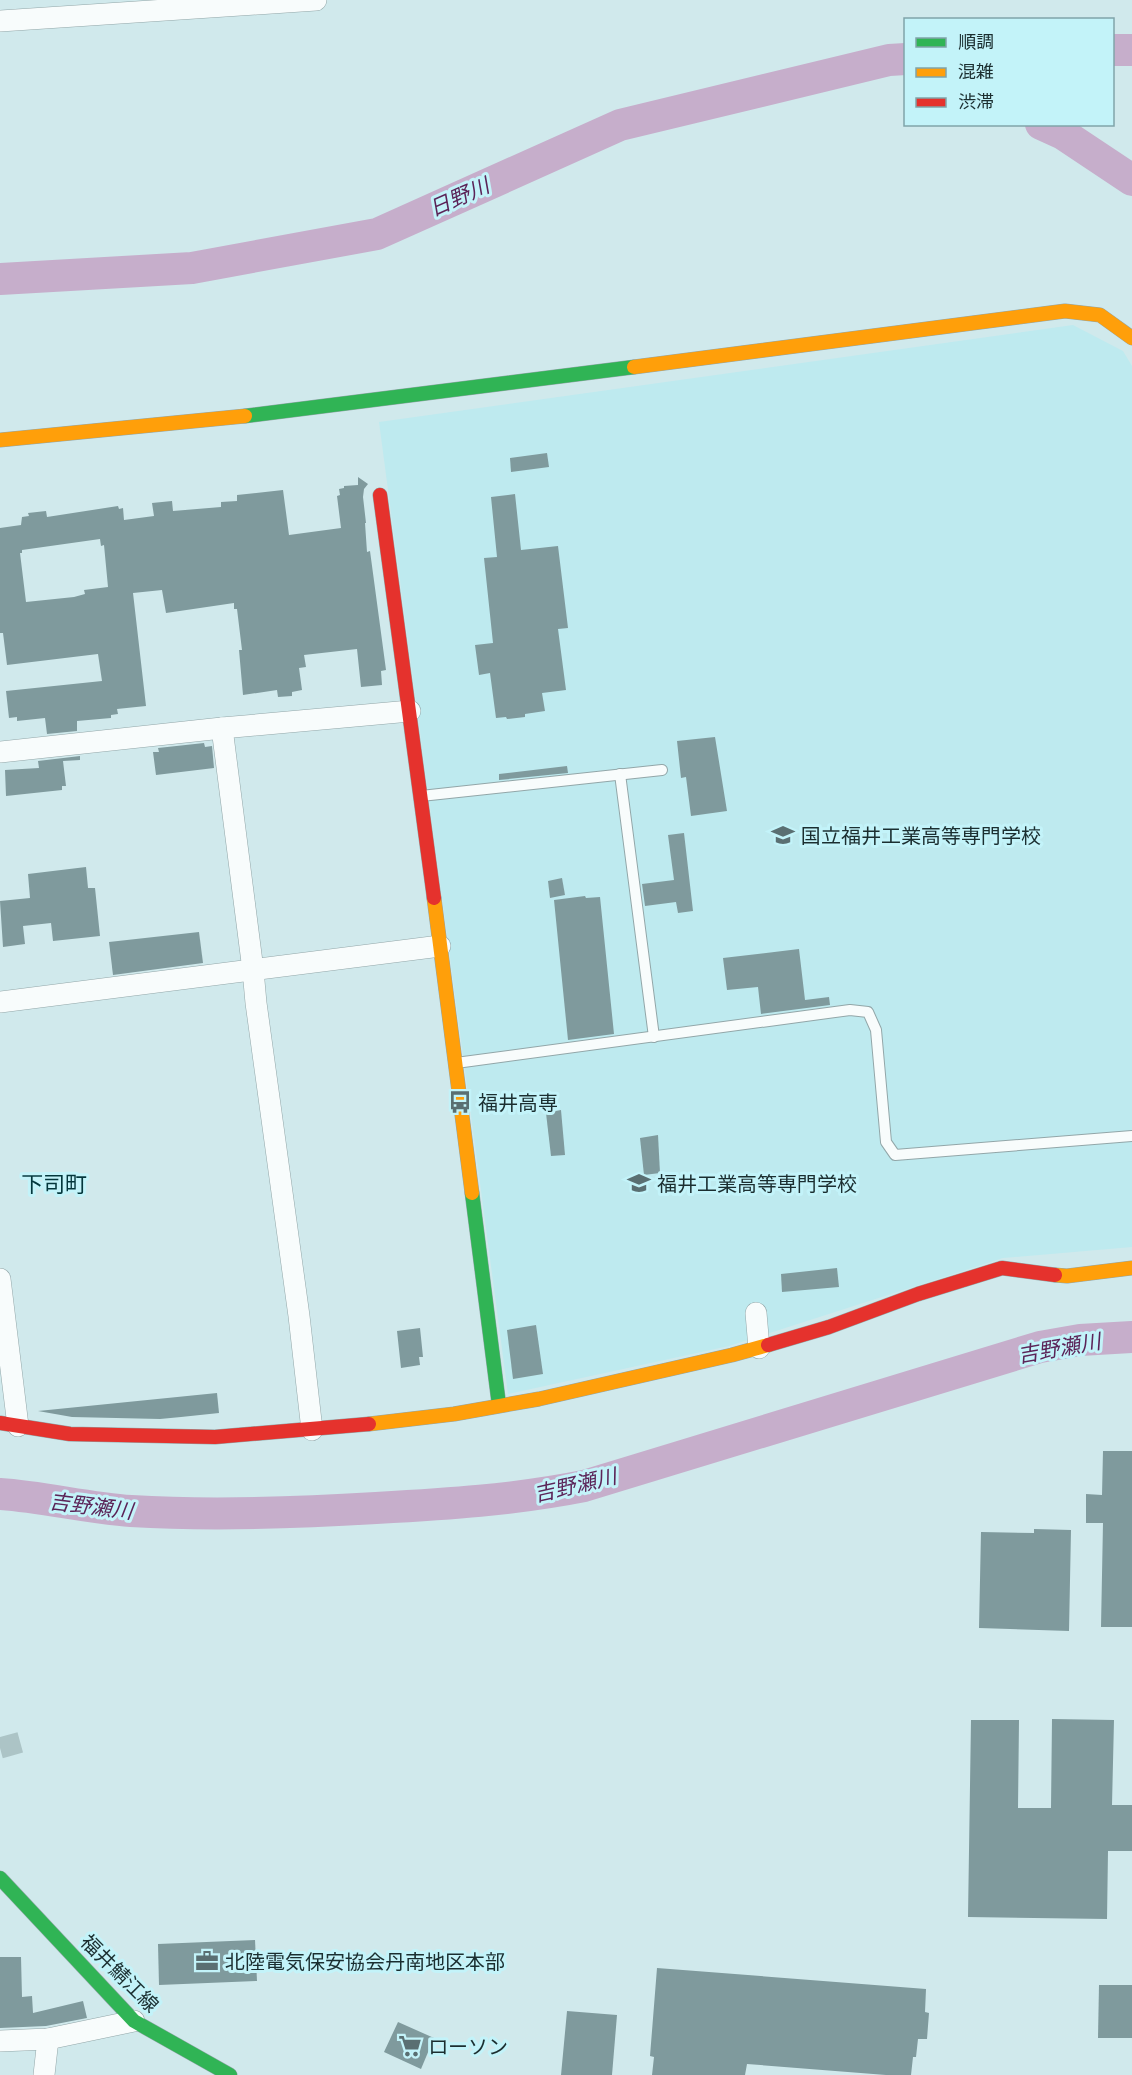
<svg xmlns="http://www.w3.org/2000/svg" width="1132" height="2075" viewBox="0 0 1132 2075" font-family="'Archivo Narrow','Noto Sans JP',sans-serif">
<rect width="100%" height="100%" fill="#d0e9ec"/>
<polygon fill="#beeaef" points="1073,325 1123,351 1132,366 1132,1247 1003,1258 729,1346 508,1394 379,422"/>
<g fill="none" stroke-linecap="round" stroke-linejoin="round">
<g stroke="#c6aecb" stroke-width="32">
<polyline points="1112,50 1132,50"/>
<polyline points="1041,124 1063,134 1132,180"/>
<polyline points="0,279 192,268 377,234 620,125 889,60 906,59"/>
<path d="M0,1494C44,1497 87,1508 131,1511C213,1516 294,1513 376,1508C447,1504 513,1500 584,1486L1040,1347L1080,1340L1132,1337"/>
</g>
</g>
<g fill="#7f9a9d" fill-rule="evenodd">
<polygon points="547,453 549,467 511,472 510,458"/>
<path d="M358,477L368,484L364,489L363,497L366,523H365L367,552L370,551L386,670L381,671L382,685L361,687L357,649L304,655L306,667L299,668L302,690L292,692V696L278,697L277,690L243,695L239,650H242L237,609H234V603L166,613L162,590L133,593L146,706L117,709L118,714L111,715V718L77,721V731L47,734L45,718L17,721V717L9,718L6,691L102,681L98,654L7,665L3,633H0V528L21,525L22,517L29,516L28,513L46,511L47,517L118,506L119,509L123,508L124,520L154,516L152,503L172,501L173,511L221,507V502L237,501V495L283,490L289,535L341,528L337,496L340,495L339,489L344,488V486L358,485ZM100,539L101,546L104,545L108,587L84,590L85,594L74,597L26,602L20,553H22V550Z"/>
<polygon points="515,494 521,550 558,546 568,628 558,629 566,690 542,693 545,711 525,714 525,717 507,719 506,717 496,718 490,673 479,675 475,645 493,643 484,558 497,557 491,497"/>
<polygon points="715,737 727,811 691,816 686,777 681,778 677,741"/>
<polygon points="204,743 205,747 212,746 214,768 156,775 153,752 159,752 158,748"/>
<polygon points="80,756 80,760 63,761 66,786 62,786 62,790 6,796 5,770 39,768 38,761"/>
<polygon points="567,766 568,773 499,780 499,774"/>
<polygon points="684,833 693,911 678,913 676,902 645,906 642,884 674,880 668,835"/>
<polygon points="86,867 88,888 95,888 100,936 53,941 51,923 23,926 25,944 3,947 0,901 30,898 28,874"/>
<polygon points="562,878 565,895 550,898 548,881"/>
<polygon points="585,896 586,898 600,897 614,1034 568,1040 554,900"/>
<polygon points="199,932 203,963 113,975 109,942"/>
<polygon points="799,949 805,1000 829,997 830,1005 761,1014 758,987 727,990 723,958"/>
<polygon points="561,1110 565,1155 551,1156 546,1113"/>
<polygon points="658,1135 660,1173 644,1175 640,1138"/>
<polygon points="837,1268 839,1287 782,1292 781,1274"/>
<polygon points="536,1325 543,1374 513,1379 507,1330"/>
<polygon points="420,1328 423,1357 419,1357 420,1365 401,1368 397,1331"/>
<polygon points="217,1393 219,1413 181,1417 160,1419 72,1417 38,1411"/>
<polygon points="1103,1451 1132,1451 1132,1627 1101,1627 1103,1523 1086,1523 1086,1494 1102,1495"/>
<polygon points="1034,1529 1071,1530 1069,1631 979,1628 981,1532 1034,1533"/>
<polygon points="1052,1719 1114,1720 1112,1805 1132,1805 1132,1851 1108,1851 1107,1919 968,1917 971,1720 1019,1720 1018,1808 1051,1808"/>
<polygon points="255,1940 257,1981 159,1985 158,1944"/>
<polygon points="0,1957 21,1957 22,1997 32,1996 33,2013 83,2001 87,2018 46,2026 0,2028"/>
<polygon points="657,1968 926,1989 925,2012 929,2013 927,2039 918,2039 916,2057 913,2057 911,2075 886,2075 747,2064 745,2075 652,2075 654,2057 650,2056"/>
<polygon points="1099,1985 1132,1985 1132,2038 1098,2038"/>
<polygon points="567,2011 617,2015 612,2075 561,2075"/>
<polygon points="398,2022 434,2038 421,2069 384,2052"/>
</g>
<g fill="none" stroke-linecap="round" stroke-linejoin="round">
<polyline stroke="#acc4c6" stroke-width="21" stroke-dasharray="21 10" stroke-linecap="butt" points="0,1748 22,1742"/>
<g stroke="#92a6a8" stroke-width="12">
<g id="lane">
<polyline points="620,774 654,1037"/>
<polyline points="421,796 662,770"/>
<polyline points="456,1063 850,1010 868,1012 876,1030 886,1142 895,1155 1132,1136"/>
</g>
</g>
<g stroke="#92a6a8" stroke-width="22">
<g id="street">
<polyline points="0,21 316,0"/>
<polyline points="222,728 253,970 256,1003 299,1316 312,1430"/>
<polyline points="0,752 222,728 410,711"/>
<polyline points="0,1002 440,946"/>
<polyline points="0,1279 18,1426"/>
<polyline points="756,1313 759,1348"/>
<polyline points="0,2041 48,2039 134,2021"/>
<polyline points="44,2075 48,2039"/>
</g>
</g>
<g stroke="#92a6a8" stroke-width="15">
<g id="fast">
<polyline points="245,416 634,367"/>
<polyline points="472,1193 499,1405"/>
<polyline points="0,1878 134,2021 230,2075"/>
</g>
</g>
<g stroke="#92a6a8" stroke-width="15">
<g id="slow">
<polyline points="634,367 1065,311 1100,315 1132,338"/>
<polyline points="0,440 245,416"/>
<polyline points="434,898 472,1193"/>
<polyline points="1055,1275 1067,1276 1132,1268"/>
<polyline points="369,1424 454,1414 539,1399 732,1355 768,1345"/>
</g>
</g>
<g stroke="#92a6a8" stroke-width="15">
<g id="jam">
<polyline points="380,495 434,898"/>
<polyline points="768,1345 829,1327 918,1294 1002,1268 1055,1275"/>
<polyline points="0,1423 70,1434 215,1437 369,1424"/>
</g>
</g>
<use href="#lane" stroke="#f8fcfc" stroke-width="10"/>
<use href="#street" stroke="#f8fcfc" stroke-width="21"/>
<use href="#fast" stroke="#30b455" stroke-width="14"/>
<use href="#slow" stroke="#ff9f0a" stroke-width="14"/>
<use href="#jam" stroke="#e5322d" stroke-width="14"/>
</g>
<defs>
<g id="university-bare" transform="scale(1.8)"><path d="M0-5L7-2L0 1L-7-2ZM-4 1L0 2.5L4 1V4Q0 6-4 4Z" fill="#5a6f72" stroke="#c3f3f9" stroke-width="2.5" paint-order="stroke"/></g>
<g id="bus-bare" transform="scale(1.8)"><path d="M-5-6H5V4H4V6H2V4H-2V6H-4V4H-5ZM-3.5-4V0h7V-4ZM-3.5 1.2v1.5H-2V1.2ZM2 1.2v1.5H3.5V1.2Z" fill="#5a6f72" stroke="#c3f3f9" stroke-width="2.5" paint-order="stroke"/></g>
<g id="office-bare" transform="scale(1.8)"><path d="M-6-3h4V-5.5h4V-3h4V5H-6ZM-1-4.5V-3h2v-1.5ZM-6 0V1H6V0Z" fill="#5a6f72" stroke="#c3f3f9" stroke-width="2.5" paint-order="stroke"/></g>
<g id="supermarket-bare" transform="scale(1.8)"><path d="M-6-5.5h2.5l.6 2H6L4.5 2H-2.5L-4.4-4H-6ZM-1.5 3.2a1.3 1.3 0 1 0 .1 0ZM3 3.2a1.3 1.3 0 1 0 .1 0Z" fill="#5a6f72" stroke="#c3f3f9" stroke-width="2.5" paint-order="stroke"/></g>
</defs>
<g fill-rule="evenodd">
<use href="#university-bare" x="783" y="835"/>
<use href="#bus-bare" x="460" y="1102"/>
<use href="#university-bare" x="639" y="1183"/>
<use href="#office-bare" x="207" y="1961"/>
<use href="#supermarket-bare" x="410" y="2046"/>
</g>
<g text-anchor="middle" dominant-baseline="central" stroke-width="6" stroke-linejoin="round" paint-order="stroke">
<g font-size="20" fill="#1b2e30" stroke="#c3f3f9" text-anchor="start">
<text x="801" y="835">国立福井工業高等専門学校</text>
<text x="478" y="1102">福井高専</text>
<text x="657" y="1183">福井工業高等専門学校</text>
<text x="225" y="1961">北陸電気保安協会丹南地区本部</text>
<text x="428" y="2046">ローソン</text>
</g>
<g font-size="20" fill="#1b2e30" stroke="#c3f3f9">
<text transform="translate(120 1973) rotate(45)">福井鯖江線</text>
</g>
<g font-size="21" font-style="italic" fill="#5b2458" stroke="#c3f3f9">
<text transform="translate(459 197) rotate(-24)">日野川</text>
<text transform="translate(1059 1348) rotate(-10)">吉野瀬川</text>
<text transform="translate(575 1485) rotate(-13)">吉野瀬川</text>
<text transform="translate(91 1506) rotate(7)">吉野瀬川</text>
</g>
<g font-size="22" fill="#04373c" stroke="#c3f3f9">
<text x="54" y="1184">下司町</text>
</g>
</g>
<rect x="904" y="18" width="210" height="108" fill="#c3f3f9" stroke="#80a4a9" stroke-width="1.5"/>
<rect x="916" y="38" width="30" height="9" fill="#30b455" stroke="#80a4a9" stroke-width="1.5"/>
<text x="958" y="48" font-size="18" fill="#1b2e30">順調</text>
<rect x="916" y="68" width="30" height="9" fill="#ff9f0a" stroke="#80a4a9" stroke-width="1.5"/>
<text x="958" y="78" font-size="18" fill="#1b2e30">混雑</text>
<rect x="916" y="98" width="30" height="9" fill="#e5322d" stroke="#80a4a9" stroke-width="1.5"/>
<text x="958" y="108" font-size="18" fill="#1b2e30">渋滞</text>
</svg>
